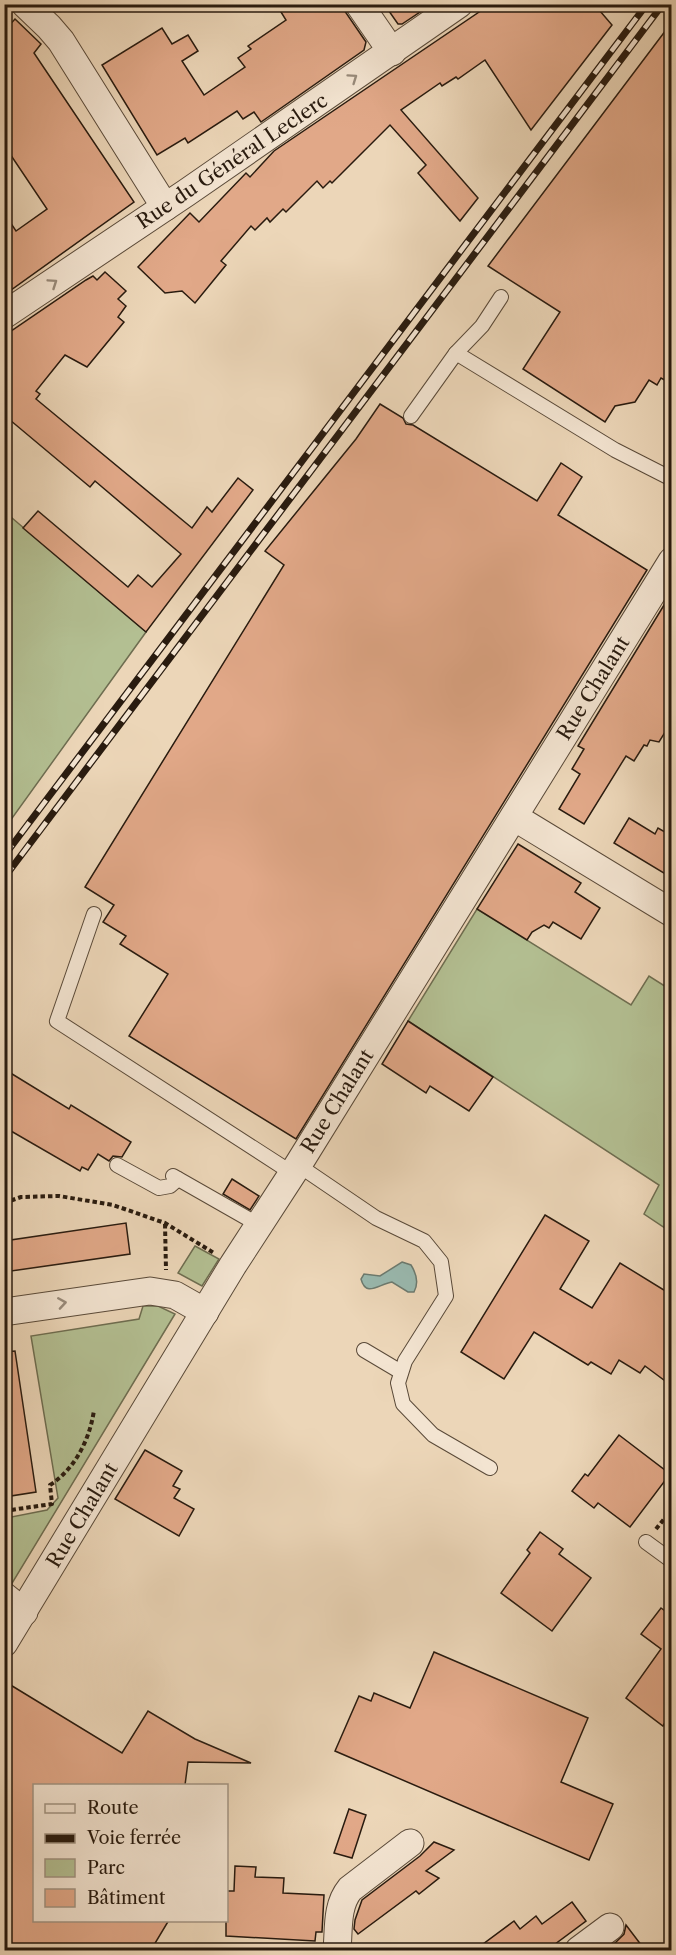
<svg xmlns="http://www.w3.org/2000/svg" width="676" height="1955" viewBox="0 0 676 1955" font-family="'Libre Caslon Text',serif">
<rect width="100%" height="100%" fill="#ecd6b8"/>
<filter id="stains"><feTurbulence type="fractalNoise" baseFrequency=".00333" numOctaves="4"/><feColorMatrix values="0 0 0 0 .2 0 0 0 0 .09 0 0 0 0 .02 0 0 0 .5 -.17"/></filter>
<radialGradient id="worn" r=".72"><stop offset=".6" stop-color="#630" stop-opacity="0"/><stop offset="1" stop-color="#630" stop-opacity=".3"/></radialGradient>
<g fill="#b3bf92" stroke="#6e6d50" stroke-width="1.5">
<polygon points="5,512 146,632 5,828"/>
<polygon points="477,909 631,1005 649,976 671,990 671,1232 644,1214 659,1185 408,1021"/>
<polygon points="195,1246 219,1259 202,1286 178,1273"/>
<polygon points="143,1306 158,1306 175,1314 11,1585 5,1581 6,1518 47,1510 58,1498 31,1336 139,1319"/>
</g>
<path fill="#99b9af" stroke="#6c7a6f" stroke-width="1.5" d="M402,1262L411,1265C416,1273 419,1283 414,1292H408L392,1282C379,1284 366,1298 361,1279L364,1274L380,1276Z"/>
<g fill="#e1a888" stroke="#291b0f" stroke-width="1.5">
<polygon points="276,4 340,4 366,42 364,50 261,122 254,112 243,119 237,111 188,143 185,138 157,155 102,65 162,28 172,44 188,35 198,51 182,61 204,95 245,67 238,58 251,49 248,46 286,20"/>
<polygon points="384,4 415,4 420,12 402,24 398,24"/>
<polygon points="491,4 594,4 612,25 531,130 485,60 458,79 456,77 442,86 440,83 401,110 478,198 460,221 418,173 426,165 390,125 332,183 330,181 323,188 317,181 286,212 283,209 270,222 267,218 255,230 251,226 221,261 226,265 195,303 182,291 165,293 138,267 190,213 199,222 246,173 250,177 274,151"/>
<polygon points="15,19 41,44 34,53 134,202 4,295 4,213 16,231 47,209 4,145 4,31"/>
<polygon points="672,22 672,384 661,378 657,385 649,380 635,402 615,406 605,422 523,369 560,312 488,266"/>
<polygon points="105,272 126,291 118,299 126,306 118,317 124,322 87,367 65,355 36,391 40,394 36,399 192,528 207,507 212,512 238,478 253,490 146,632 23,528 38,511 128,587 138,575 152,587 181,554 95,481 90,487 4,415 4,336 86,280 93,276 97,280"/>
<polygon points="380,404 403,418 406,424 413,425 537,501 561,463 582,477 558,515 647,570 296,1139 129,1036 168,974 120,944 126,936 103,922 114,905 85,887 284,565 265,551 356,439"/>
<polygon points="672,592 672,721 659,742 650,740 647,746 644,745 634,761 626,756 584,824 559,809 580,774 572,769 584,749 578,746"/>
<polygon points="629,818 655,834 658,828 672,836 672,878 614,843"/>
<polygon points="518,844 581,883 575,892 600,908 581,939 553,922 549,928 544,925 532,932 527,940 477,909"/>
<polygon points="408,1021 493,1077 469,1111 430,1086 426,1093 382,1064"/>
<polygon points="4,1069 69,1109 71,1105 131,1142 122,1157 113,1156 109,1161 98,1154 88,1170 82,1167 80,1171 4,1127"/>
<polygon points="232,1179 259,1196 250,1210 223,1194"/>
<polygon points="545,1215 589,1241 560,1289 592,1308 620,1263 672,1295 672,1386 645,1366 640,1373 619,1360 611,1374 591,1362 588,1365 534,1332 504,1379 461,1352"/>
<polygon points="126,1223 130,1254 4,1272 4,1241"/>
<polygon points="15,1351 36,1492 4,1497 4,1352"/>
<polygon points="619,1435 670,1474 630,1527 598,1503 594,1508 572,1491 585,1474 588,1476"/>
<polygon points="145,1450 182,1471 173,1486 180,1489 174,1498 194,1509 179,1536 115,1499"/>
<polygon points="540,1532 563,1549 559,1554 591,1578 552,1631 501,1593 530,1553 527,1550"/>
<polygon points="661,1608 672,1616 672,1728 664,1724 663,1726 626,1698 661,1649 641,1634"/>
<polygon points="434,1652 588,1718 561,1782 613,1804 589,1860 335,1751 359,1696 371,1701 374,1693 410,1708"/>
<polygon points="4,1681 122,1753 148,1711 195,1739 251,1763 188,1762 185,1785 34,1785 34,1920 169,1920 151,1950 4,1950"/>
<polygon points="349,1809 366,1815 352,1858 334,1853"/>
<polygon points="434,1842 454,1850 426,1871 439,1878 419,1894 416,1891 358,1934 354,1929 355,1920 362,1900 420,1856"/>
<polygon points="235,1866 256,1867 255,1877 284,1878 283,1893 324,1895 322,1932 316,1932 315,1941 226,1936 226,1891 234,1891"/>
<polygon points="572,1902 586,1921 547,1950 475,1950 514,1921 520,1929 536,1916 542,1924"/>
<polygon points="626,1925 645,1950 620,1950 615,1943 624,1934"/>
</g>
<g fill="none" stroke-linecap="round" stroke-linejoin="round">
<g stroke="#5a4a39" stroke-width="16">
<g id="lane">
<polyline points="456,353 615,450 672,479"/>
<polyline points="411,416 456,353 482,326 501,297"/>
<polyline points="94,914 57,1021 292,1173"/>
<polyline points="117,1165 159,1188 170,1186 178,1179"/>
<polyline points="298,1165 376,1218 424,1241 441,1262 446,1296 405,1361 398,1383 403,1404 433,1435 490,1468"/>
<polyline points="173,1176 259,1225"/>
<polyline points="364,1350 401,1372"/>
<polyline points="646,1542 672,1561"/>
</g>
</g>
<g stroke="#5a4a39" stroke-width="29">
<g id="street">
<polyline points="25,4 49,27 61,41 165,207"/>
<polyline points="359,4 392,52"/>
<polyline points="4,315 186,193 459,4"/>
<polyline points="514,817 672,913"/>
<polyline points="4,1312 150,1291 175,1295 205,1312"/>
<polyline points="4,1596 24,1612"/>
<polyline points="4,1643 233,1265 298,1165 672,561"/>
<path d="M337,1950C339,1930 336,1906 350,1889L410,1843"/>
<polyline points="579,1950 610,1927"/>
</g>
</g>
<g stroke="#291b0f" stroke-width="4" stroke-dasharray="4.5 3" stroke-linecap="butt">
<polyline points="4,1203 21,1197 59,1196 113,1205 165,1223 214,1253"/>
<polyline points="165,1224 166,1270"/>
<path d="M4,1511L52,1504L50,1485C75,1469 90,1439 94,1410"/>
<polyline points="656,1529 672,1509"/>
</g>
<use href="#lane" stroke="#f3e4d1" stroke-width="14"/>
<use href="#street" stroke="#f3e4d1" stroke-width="27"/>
<g stroke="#291b0f" stroke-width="7">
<g id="rail">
<polyline points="4,856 647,4"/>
<polyline points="4,878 663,4"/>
</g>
</g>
<use href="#rail" stroke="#f3e4d1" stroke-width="4.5" stroke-dasharray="14" stroke-linecap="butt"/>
</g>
<defs><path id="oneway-chevron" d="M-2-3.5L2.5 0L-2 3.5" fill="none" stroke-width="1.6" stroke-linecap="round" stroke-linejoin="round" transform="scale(1.5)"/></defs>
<g stroke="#988a7a">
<use href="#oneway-chevron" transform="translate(353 78) rotate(-35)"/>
<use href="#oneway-chevron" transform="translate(53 283) rotate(-34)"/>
<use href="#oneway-chevron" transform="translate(62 1303) rotate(-9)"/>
</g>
<g text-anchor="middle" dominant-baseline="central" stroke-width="5" stroke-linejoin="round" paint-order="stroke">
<g font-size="20" fill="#291b0f" stroke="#f3e4d1">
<text transform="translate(232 161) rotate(-34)">Rue du Général Leclerc</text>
<text transform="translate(593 688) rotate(-58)">Rue Chalant</text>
<text transform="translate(337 1101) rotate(-58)">Rue Chalant</text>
<text transform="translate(82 1515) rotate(-59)">Rue Chalant</text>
</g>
</g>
<rect width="676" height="1955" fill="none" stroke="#ecd6b8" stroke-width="24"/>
<rect x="6" y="6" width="664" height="1943" fill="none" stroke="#291b0f" stroke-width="3"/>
<rect x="12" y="12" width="652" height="1931" fill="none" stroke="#291b0f" stroke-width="1.5"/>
<rect x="33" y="1784" width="195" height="138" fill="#f3e4d1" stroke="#a29483" stroke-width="1.5"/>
<rect x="45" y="1804" width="30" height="9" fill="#f3e4d1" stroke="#a29483" stroke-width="1.5"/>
<text x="87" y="1814" font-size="18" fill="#291b0f">Route</text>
<rect x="45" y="1834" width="30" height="9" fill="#291b0f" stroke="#a29483" stroke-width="1.5"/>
<text x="87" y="1844" font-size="18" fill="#291b0f">Voie ferrée</text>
<rect x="45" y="1859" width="30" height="18" fill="#b3bf92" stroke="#a29483" stroke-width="1.5"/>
<text x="87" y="1874" font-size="18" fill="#291b0f">Parc</text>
<rect x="45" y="1889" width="30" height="18" fill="#e1a888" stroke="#a29483" stroke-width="1.5"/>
<text x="87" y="1904" font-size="18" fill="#291b0f">Bâtiment</text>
<rect width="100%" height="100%" filter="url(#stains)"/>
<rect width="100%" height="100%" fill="url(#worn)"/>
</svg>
